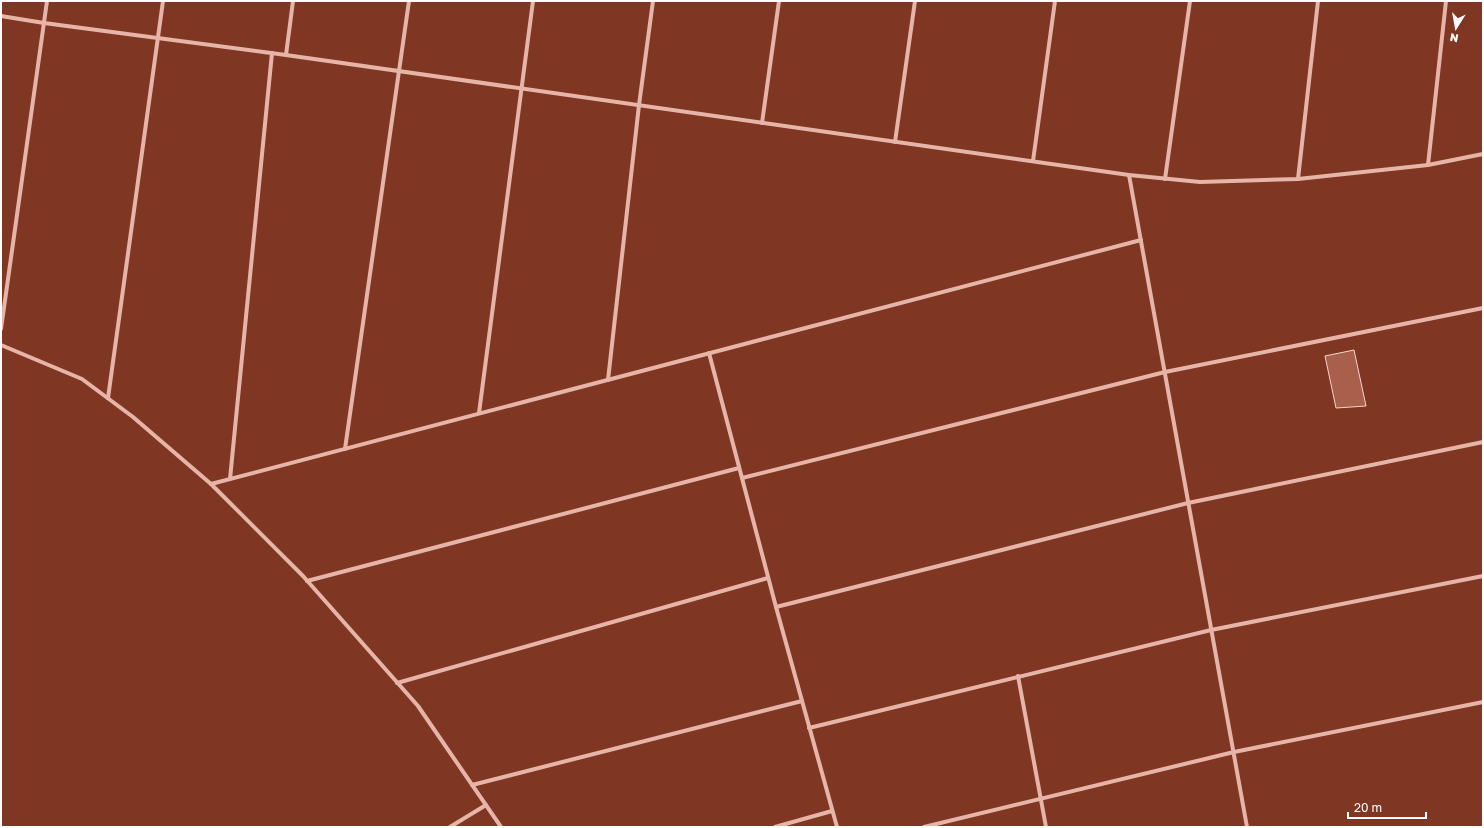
<svg xmlns="http://www.w3.org/2000/svg" width="1484" height="828" viewBox="0 0 1484 828" font-family="'Golos Text',sans-serif">
<rect width="100%" height="100%" fill="#7f3723"/>
<polygon fill="#a85f4b" stroke="#f5d4cc" points="1354,350 1366,406 1336,408 1325,356"/>
<g fill="none" stroke-linecap="round" stroke-linejoin="round">
<g stroke="#e7b5a8" stroke-width="4">
<polyline points="1,16 44,23 286,55 1129,175 1200,182 1298,179 1428,165 1483,154"/>
<polyline points="286,55 293,1"/>
<polyline points="762,123 779,1"/>
<polyline points="895,142 915,1"/>
<polyline points="1033,161 1055,1"/>
<polyline points="1428,165 1446,1"/>
<polyline points="1129,175 1247,827"/>
<polyline points="1165,179 1190,1"/>
<polyline points="1298,179 1318,1"/>
<polyline points="1,329 47,1"/>
<polyline points="1,345 82,379 133,417 211,484 303,576 418,706 501,827"/>
<polyline points="709,353 776,607 837,827"/>
<polyline points="608,380 639,105 653,1"/>
<polyline points="108,398 163,1"/>
<polyline points="479,413 533,1"/>
<polyline points="345,449 409,1"/>
<polyline points="742,478 1165,372 1483,308"/>
<polyline points="230,479 272,53"/>
<polyline points="211,484 1141,240"/>
<polyline points="307,581 739,468"/>
<polyline points="776,607 1188,503 1483,442"/>
<polyline points="1018,676 1046,827"/>
<polyline points="397,683 768,578"/>
<polyline points="809,728 1211,630 1483,576"/>
<polyline points="472,785 802,701"/>
<polyline points="450,827 486,805"/>
<polyline points="775,827 832,811"/>
<polyline points="924,827 1234,752 1483,702"/>
</g>
</g>
<rect width="1484" height="828" fill="none" stroke="#ffffff" stroke-width="4"/>
<g transform="translate(1456 28) rotate(191)" stroke="#7f3723" stroke-width="3" paint-order="stroke">
<path d="M0-3L7 15L0 10L-7 15Z" fill="#ffffff"/>
<text y="-6" font-size="11" font-weight="bold" text-anchor="middle" fill="#ffffff">N</text>
</g>
<path d="M1348 812v6h78v-6" fill="none" stroke="#ffffff" stroke-width="2"/>
<text x="1354" y="812" font-size="12" fill="#ffffff" stroke="#7f3723" stroke-width="3" paint-order="stroke">20 m</text>
</svg>
